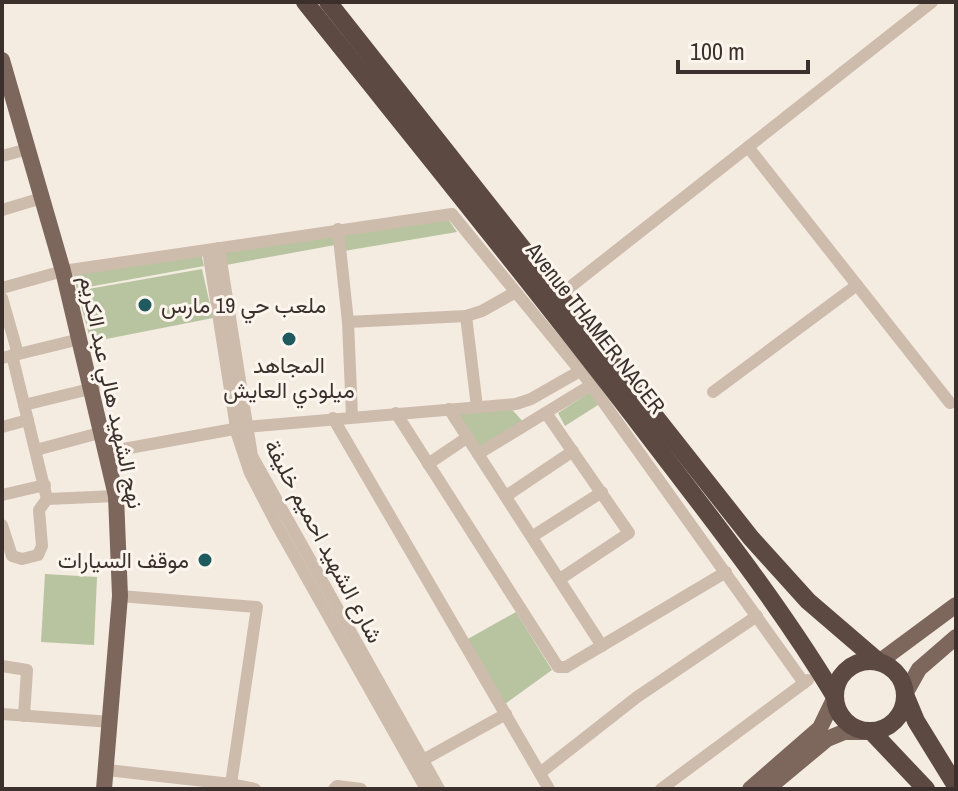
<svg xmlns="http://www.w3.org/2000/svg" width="958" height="791" viewBox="0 0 958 791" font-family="'Archivo Narrow',Vazirmatn,sans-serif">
<rect width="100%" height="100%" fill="#f4ebe1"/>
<g fill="#b8c4a0">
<polygon points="446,216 457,232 344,251 340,232"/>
<polygon points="332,231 335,245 226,265 223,250"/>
<polygon points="201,253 204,266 77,289 73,273"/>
<polygon points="202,269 213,318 91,342 77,291"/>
<polygon points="590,392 598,405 565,426 558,413"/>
<polygon points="508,405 526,425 479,451 455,414"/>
<polygon points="45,574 97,577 94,645 41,642"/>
<polygon points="516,612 552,670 505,704 466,640"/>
</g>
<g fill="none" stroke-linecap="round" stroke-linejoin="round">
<g stroke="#cdbbac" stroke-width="12">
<polyline points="748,147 950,403"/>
<polyline points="2,156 28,149"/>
<polyline points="2,210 42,198"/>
<polyline points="338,229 348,322 352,416"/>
<polyline points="219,248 252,456 439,789"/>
<polyline points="208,250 237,434 250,473 277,525 426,789"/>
<polyline points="2,288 63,271 452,214 586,378 804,683"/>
<polyline points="560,295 932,2"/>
<polyline points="2,298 18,354"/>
<polyline points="466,316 477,407"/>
<polyline points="348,322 466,316 482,311 514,293"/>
<polyline points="12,355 47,499"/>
<polyline points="2,358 80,339"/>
<polyline points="713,392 857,285"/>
<polyline points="24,405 94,388"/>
<polyline points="449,409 602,646"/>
<polyline points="396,413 558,667 566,667 726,572"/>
<polyline points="546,413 629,533 560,579"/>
<polyline points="333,418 549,789"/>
<polyline points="2,427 28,420"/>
<polyline points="36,450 103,432"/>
<polyline points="107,452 245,427 516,404 531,399 580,371"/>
<polyline points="478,454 591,385"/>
<polyline points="428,464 468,437"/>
<polyline points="2,495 45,485"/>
<polyline points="506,496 573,451"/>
<polyline points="2,525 12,556 22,559 38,555 42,546 39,510 47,499 116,496"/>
<polyline points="533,536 602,492"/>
<polyline points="2,666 27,670 24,716"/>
<polyline points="2,714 111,722"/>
<polyline points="423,760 506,714"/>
<polyline points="107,770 231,784 257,607 120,596"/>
<polyline points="540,773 637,697 757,616"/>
<polyline points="231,784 255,789"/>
<polyline points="334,789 337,786 361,789"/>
<polyline points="661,789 808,680"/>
</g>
<g stroke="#7d675c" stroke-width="16">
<polyline points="2,60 63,271 116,496 120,596 104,789"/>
<polyline points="879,662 956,605"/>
<polyline points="905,694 919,669 956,637"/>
<polyline points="750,789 820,728 834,699"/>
<polyline points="767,789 827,739 844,732 868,732"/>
</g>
<g stroke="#5c4a42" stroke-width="18">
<path d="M305,2C420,146 536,288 647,434C712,519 779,604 834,695"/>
<polyline points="328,2 751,538 808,601 879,662"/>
<circle cx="870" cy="696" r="35"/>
<polyline points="906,697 916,721 956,786"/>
<polyline points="872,732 926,789"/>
</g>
</g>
<g fill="#1f5a5e" stroke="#fbf5ee" stroke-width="3">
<circle cx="145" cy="305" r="8"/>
<circle cx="289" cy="339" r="8"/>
<circle cx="205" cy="560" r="8"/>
</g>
<g text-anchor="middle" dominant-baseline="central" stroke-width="6" stroke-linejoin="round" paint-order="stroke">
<g font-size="22" fill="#3b302b" stroke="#fbf5ee" text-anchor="start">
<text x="161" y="305">ملعب حي 19 مارس</text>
<text x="289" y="365" text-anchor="middle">المجاهد<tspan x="289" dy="25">ميلودي العايش</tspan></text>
<text x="189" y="560" text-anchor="end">موقف السيارات</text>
</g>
<g font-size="22" fill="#3b302b" stroke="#fbf5ee">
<text transform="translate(596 328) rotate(52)">Avenue THAMER NACER</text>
<text transform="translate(112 392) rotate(78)">نهج الشهيد هالي عبد الكريم</text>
<text transform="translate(324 541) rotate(62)">شارع الشهيد احميم خليفة</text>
</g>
</g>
<rect width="958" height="791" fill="none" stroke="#3b302b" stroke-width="8"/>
<path d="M678 60v12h130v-12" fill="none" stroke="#3b302b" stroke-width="4"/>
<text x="690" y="60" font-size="24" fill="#3b302b" stroke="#fbf5ee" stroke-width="6" paint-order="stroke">100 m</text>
</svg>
